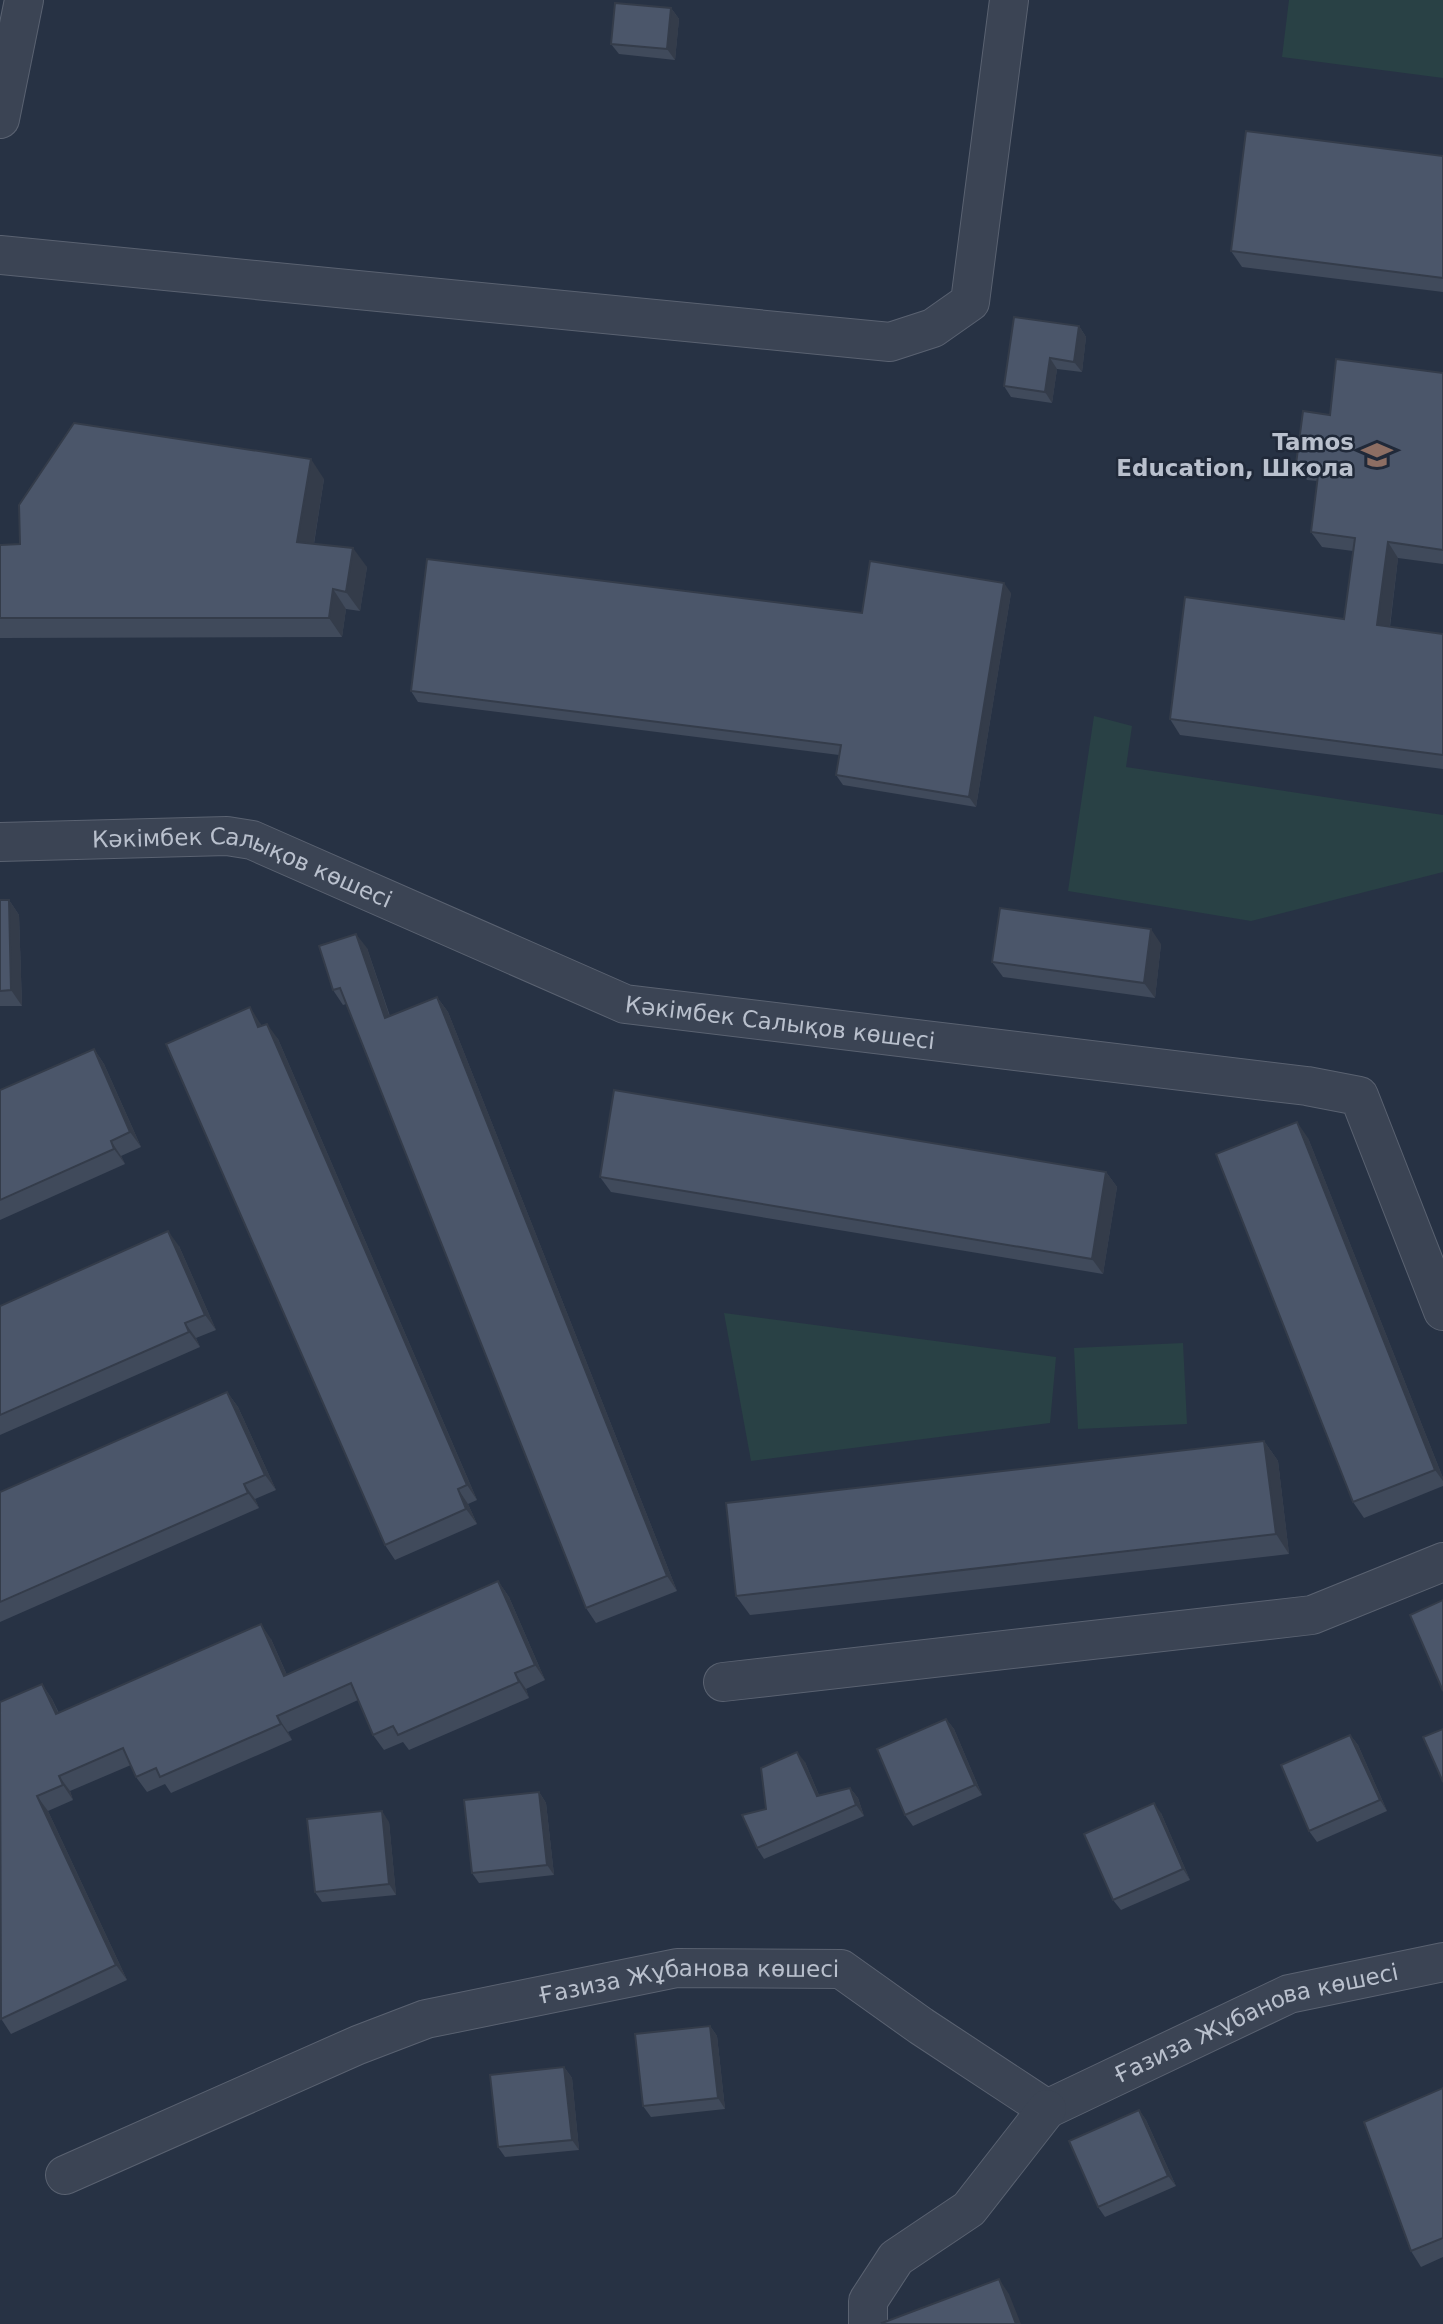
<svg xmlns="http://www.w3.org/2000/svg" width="1443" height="2324" viewBox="0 0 1443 2324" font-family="'DejaVu Sans',sans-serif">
<rect width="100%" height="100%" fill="#273244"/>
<g fill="#294145">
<polygon points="1289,0 1443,0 1443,78 1282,57"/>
<polygon points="1094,716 1132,726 1126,767 1443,815 1443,872 1251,921 1068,891"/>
<polygon points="724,1313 1056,1357 1050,1423 751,1461"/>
<polygon points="1183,1343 1187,1424 1078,1429 1074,1348"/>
</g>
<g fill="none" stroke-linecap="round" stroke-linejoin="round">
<g stroke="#5a6271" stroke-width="40">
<g id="minor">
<polyline points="0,119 24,0"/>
<polyline points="0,255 890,342 933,328 970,302 1009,0"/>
<path id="s1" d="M0,842L227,836L252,840L625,1004L1307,1086L1359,1096L1443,1311"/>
<polyline points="723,1682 1312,1615 1443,1562"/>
<path id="s2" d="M65,2175L358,2045L426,2019L677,1968L841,1969L921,2026L1047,2109L1289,1994L1443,1962"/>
<polyline points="868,2324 868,2301 896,2258 969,2209 1047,2109"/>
</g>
</g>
<use href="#minor" stroke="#3b4454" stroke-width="38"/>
</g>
<g fill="#404a5b">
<polygon points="671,8 679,19 675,60 619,54 611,44"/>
<polygon points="1443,156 1443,292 1242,267 1231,251"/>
<polygon points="1079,326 1086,337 1082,372 1057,369 1052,403 1011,397 1004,386"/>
<polygon points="1443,373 1443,564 1398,558 1390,627 1443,634 1443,769 1180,735 1170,719 1344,619 1353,551 1322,547 1311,532 1318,481 1307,480 1296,464 1330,415"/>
<polygon points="324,479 314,544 367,567 360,611 346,609 342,637 0,638 0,545 20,544"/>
<polygon points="1011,593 976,807 843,785 836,775 839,755 418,702 411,691 862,613"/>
<polygon points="0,900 9,900 19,915 22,1006 0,1006"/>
<polygon points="1161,944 1155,998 1003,977 992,962"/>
<polygon points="367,948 390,1016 437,997 448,1012 677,1591 596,1623 586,1608 346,1004 343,1005 333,990"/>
<polygon points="260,1023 262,1026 278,1039 477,1500 468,1504 477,1524 395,1560 385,1545"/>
<polygon points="94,1049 104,1064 141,1147 121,1156 125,1164 0,1220 0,1090"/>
<polygon points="1308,1138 1443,1478 1443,1486 1364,1518 1353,1502"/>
<polygon points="1106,1172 1117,1187 1103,1274 611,1192 600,1177"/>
<polygon points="179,1246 216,1330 196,1338 200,1347 0,1435 0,1306"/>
<polygon points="227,1392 238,1407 276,1490 255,1499 259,1508 0,1622 0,1492"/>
<polygon points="1264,1441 1278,1461 1289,1554 750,1615 736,1596"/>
<polygon points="498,1581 509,1597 545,1680 526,1689 529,1698 409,1750 403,1742 384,1750 373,1735 358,1700 288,1732 292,1740 171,1793 165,1784 147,1792 136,1777 131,1765 70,1791 73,1800 48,1811 127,1980 11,2034 0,2017 42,1684 52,1699 59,1713 271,1639 287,1675"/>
<polygon points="946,1719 954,1729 982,1795 913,1826 905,1815"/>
<polygon points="1350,1735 1358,1745 1387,1811 1317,1842 1309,1831"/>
<polygon points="805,1762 819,1795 850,1788 858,1798 864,1816 764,1859 757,1848 766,1809"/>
<polygon points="539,1792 546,1803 554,1875 479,1883 472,1873"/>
<polygon points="1161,1813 1190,1880 1121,1910 1113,1900"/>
<polygon points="389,1822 396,1895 322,1902 315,1892"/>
<polygon points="710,2026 717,2036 725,2109 651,2117 643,2106"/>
<polygon points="564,2067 572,2078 579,2150 505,2157 498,2147"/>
<polygon points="1443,2088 1443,2257 1421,2267 1411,2251"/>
<polygon points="1139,2110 1146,2120 1176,2186 1105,2217 1098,2207"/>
</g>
<g fill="#343c4a">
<polygon points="671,8 679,19 675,60 667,49"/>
<polygon points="1079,326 1086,337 1082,372 1074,362"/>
<polygon points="1050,358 1057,369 1052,403 1045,392"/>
<polygon points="311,459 324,479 311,561 297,542"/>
<polygon points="1388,542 1398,558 1388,640 1377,625"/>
<polygon points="353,548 367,567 360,611 346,592"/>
<polygon points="1004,583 1011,593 976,807 969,797"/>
<polygon points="333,589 346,609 342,637 329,618"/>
<polygon points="9,900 19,915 22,1006 11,990"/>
<polygon points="1151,929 1161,944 1155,998 1144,983"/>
<polygon points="356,934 367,948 395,1033 385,1018"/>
<polygon points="437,997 448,1012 677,1591 667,1576"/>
<polygon points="250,1007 260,1023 269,1043 258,1027"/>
<polygon points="267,1024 278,1039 477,1500 467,1485"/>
<polygon points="94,1049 104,1064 141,1147 130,1132"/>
<polygon points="1297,1122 1308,1138 1443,1478 1443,1481 1435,1470"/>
<polygon points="111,1141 121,1156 125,1164 114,1149"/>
<polygon points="1106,1172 1117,1187 1103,1274 1092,1259"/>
<polygon points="168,1231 179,1246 216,1330 205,1315"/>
<polygon points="185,1323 196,1338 200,1347 189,1332"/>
<polygon points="227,1392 238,1407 276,1490 265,1475"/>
<polygon points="1264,1441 1278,1461 1289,1554 1276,1534"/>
<polygon points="244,1484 255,1499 259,1508 248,1493"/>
<polygon points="458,1489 468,1504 477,1524 466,1509"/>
<polygon points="498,1581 509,1597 545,1680 535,1665"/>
<polygon points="261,1624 271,1639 294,1691 284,1676"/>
<polygon points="515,1673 526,1689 529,1698 519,1682"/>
<polygon points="42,1684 52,1699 66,1730 56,1714"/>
<polygon points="277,1716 288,1732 292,1740 281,1724"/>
<polygon points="946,1719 954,1729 982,1795 975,1785"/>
<polygon points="1350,1735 1358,1745 1387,1811 1380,1800"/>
<polygon points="797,1752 805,1762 824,1807 817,1796"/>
<polygon points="59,1776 70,1791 73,1800 63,1785"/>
<polygon points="850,1788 858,1798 864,1816 856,1805"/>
<polygon points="539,1792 546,1803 554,1875 547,1865"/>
<polygon points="37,1796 48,1811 127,1980 116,1965"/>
<polygon points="1154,1803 1161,1813 1190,1880 1183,1869"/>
<polygon points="382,1811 389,1822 396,1895 389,1884"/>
<polygon points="710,2026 717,2036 725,2109 718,2098"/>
<polygon points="564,2067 572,2078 579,2150 572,2140"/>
<polygon points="1139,2110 1146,2120 1176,2186 1168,2176"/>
<polygon points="999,2279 1009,2294 1021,2324 1016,2324"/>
</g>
<g fill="#4b566a" stroke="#343c4a" stroke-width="2">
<polygon points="615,3 671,8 667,49 611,44"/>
<polygon points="1246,131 1443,156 1443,278 1231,251"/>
<polygon points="1014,317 1079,326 1074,362 1050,358 1045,392 1004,386"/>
<polygon points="1336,359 1443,373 1443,550 1388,542 1377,625 1443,634 1443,755 1170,719 1185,597 1344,619 1355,538 1311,532 1319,467 1296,464 1303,411 1330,415"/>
<polygon points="74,423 311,459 297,542 353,548 346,592 333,589 329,618 0,618 0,545 20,544 19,505"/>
<polygon points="427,559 862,613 870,561 1004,583 969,797 836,775 841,745 411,691"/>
<polygon points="0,900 9,900 11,990 0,991"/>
<polygon points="1000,908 1151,929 1144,983 992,962"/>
<polygon points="356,934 385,1018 437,997 667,1576 586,1608 340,988 333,990 319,946"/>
<polygon points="250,1007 258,1027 267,1024 467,1485 458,1489 466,1509 385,1545 166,1044"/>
<polygon points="94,1049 130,1132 111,1141 114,1149 0,1200 0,1090"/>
<polygon points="614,1090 1106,1172 1092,1259 600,1177"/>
<polygon points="1297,1122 1435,1470 1353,1502 1216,1154"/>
<polygon points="168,1231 205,1315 185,1323 189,1332 0,1415 0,1306"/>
<polygon points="227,1392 265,1475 244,1484 248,1493 0,1602 0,1492"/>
<polygon points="1264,1441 1276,1534 736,1596 726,1503"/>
<polygon points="498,1581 535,1665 515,1673 519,1682 398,1735 393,1726 373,1735 351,1683 277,1716 281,1724 160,1777 156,1768 136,1777 123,1748 59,1776 63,1785 37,1796 116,1965 1,2019 0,1702 42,1684 56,1714 261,1624 284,1676"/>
<polygon points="1443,1600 1443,1691 1410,1615"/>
<polygon points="946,1719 975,1785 905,1815 877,1749"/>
<polygon points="1443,1729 1443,1782 1423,1737"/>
<polygon points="1350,1735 1380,1800 1309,1831 1281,1765"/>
<polygon points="797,1752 817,1796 850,1788 856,1805 757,1848 742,1815 766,1809 761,1768"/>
<polygon points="539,1792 547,1865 472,1873 464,1800"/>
<polygon points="1154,1803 1183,1869 1113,1900 1084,1834"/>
<polygon points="382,1811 389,1884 315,1892 307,1819"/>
<polygon points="710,2026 718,2098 643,2106 635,2034"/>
<polygon points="564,2067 572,2140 498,2147 490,2075"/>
<polygon points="1443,2088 1443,2238 1411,2251 1364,2122"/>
<polygon points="1139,2110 1168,2176 1098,2207 1069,2141"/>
<polygon points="999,2279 1016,2324 883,2324 882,2323"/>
</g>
<defs>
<g id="school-bare" transform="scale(2.415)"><path d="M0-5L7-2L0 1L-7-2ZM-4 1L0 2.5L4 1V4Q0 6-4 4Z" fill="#8d6e63" stroke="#202939" stroke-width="2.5" paint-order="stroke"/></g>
</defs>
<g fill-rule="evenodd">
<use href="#school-bare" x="1377" y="455"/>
</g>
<g text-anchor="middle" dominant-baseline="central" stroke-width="5" stroke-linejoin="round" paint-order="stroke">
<g font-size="23" font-weight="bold" fill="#b9c0cd" stroke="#202939" text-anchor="end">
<text x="1354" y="442">Tamos<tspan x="1354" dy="26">Education, Школа</tspan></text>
</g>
<g font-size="23" fill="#b9c0cd" stroke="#202939">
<text stroke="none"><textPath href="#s1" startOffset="248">Кәкімбек Салықов көшесі</textPath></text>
<text stroke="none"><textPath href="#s1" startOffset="816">Кәкімбек Салықов көшесі</textPath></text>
<text stroke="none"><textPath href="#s2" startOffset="660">Ғазиза Жұбанова көшесі</textPath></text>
<text stroke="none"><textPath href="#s2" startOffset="1290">Ғазиза Жұбанова көшесі</textPath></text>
</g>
</g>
</svg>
